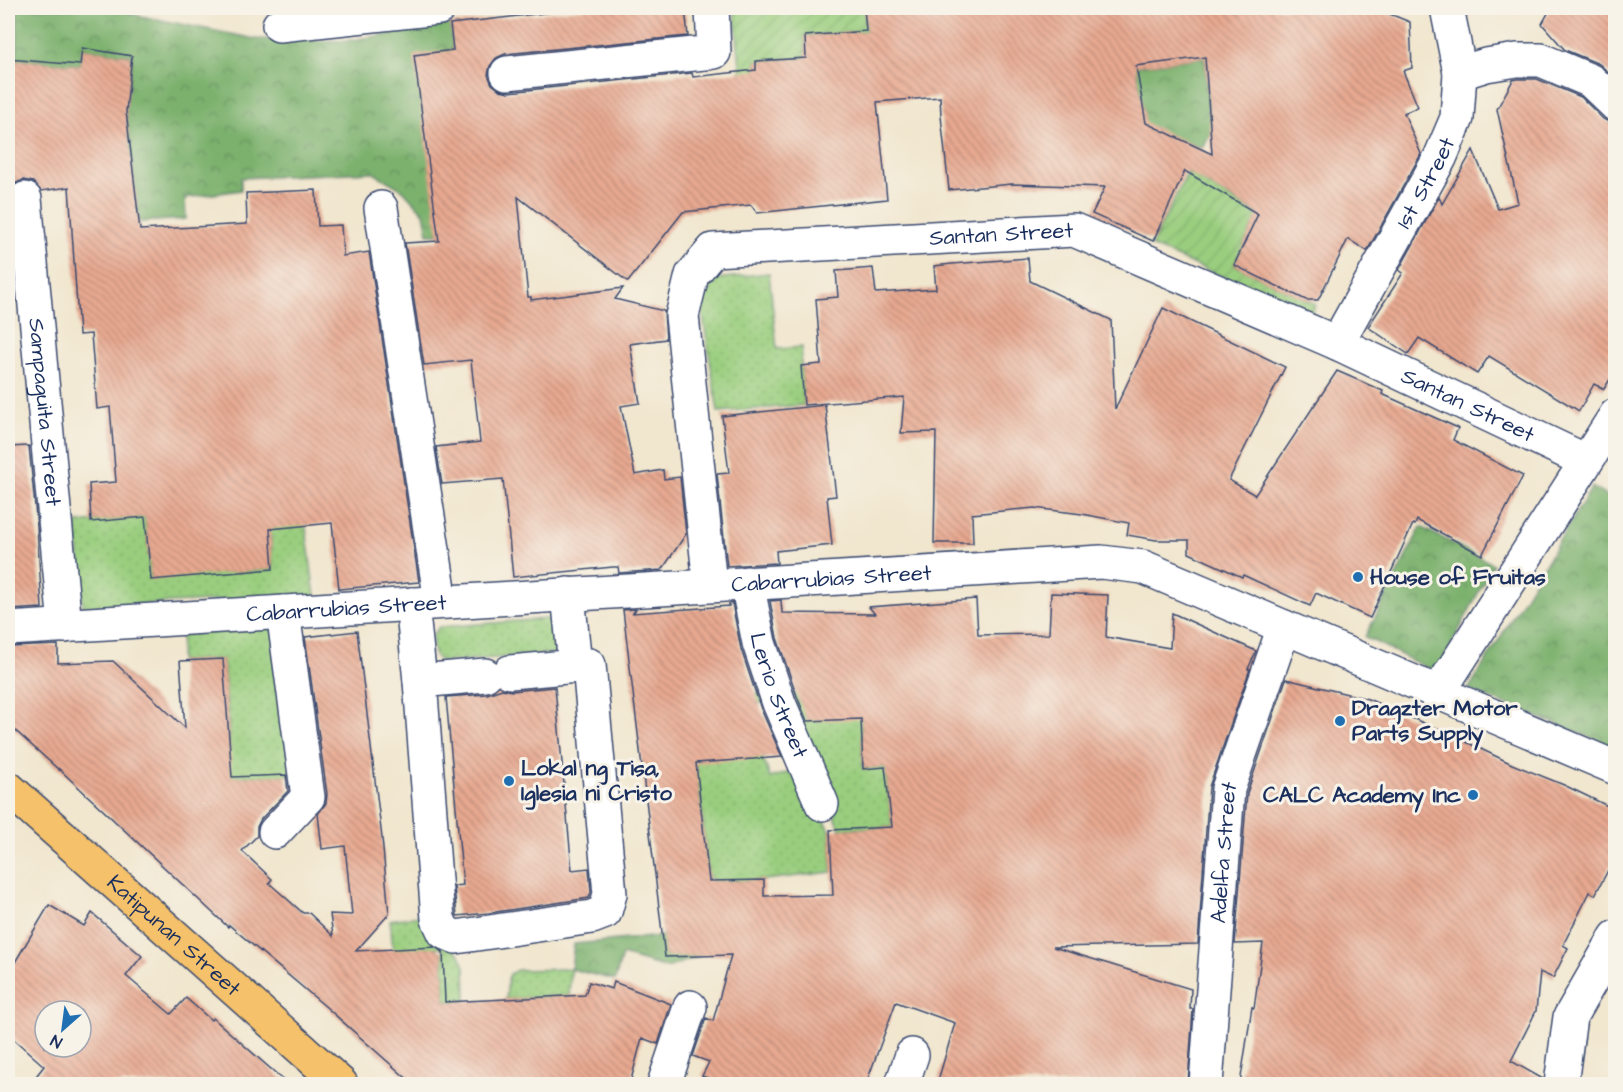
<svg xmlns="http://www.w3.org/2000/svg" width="1623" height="1092" viewBox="0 0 1623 1092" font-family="'Architects Daughter',sans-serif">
<defs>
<pattern id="grass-dots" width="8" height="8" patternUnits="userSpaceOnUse" patternTransform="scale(1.5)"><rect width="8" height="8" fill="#9ace7e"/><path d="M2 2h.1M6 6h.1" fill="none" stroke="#84b16f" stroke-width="1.8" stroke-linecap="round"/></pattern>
<pattern id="forest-crowns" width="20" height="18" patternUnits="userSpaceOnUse" patternTransform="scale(1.5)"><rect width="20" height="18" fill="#7bb16d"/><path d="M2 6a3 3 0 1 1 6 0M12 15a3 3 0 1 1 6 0" fill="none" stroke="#64905d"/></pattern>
<pattern id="garden-furrows" width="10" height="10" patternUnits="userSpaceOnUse" patternTransform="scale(1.5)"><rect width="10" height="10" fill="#9ace7e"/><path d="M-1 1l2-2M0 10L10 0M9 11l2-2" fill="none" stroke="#84b16f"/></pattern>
<pattern id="building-back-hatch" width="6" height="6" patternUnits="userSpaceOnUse" patternTransform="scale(1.5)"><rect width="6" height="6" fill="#e8a990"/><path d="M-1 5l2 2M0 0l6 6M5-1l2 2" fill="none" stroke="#bb8a79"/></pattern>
</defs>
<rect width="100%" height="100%" fill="#f7f3e8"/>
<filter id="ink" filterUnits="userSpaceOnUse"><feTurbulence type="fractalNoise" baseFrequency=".0167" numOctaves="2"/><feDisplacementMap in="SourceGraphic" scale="12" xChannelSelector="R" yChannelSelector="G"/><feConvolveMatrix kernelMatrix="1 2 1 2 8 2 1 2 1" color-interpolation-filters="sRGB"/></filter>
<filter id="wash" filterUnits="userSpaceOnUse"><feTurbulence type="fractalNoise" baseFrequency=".008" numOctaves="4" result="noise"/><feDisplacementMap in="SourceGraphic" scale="24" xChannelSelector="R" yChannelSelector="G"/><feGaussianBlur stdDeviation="1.35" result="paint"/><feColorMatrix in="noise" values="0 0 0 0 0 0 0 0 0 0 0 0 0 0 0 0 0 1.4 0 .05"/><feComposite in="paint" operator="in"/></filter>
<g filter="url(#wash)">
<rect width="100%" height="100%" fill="#f1e6ce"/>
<g fill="url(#grass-dots)" stroke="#5a7e6e" stroke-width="1.5">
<polygon points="769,273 777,349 802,347 801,366 804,405 718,412 701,303 716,279"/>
<polygon points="298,468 315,596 83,607 76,523 145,517 151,579 273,569 270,529"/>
<path d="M559,618L560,653L442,662C431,656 433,647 432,636L439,627Z"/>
<polygon points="281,627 300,775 229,777 229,729 223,659 180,661 181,635"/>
<polygon points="770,693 771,699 746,708 770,778 796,770 830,830 832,872 764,880 714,881 708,875 699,785 685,764 735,695"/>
<polygon points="784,693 819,693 861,719 863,769 885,767 892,827 840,829"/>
<polygon points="420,916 428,919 448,944 460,955 465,967 466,1000 445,1002 443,947 409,949 394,958 390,920"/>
<polygon points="571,969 569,996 506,999 508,979 510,974 517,970"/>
</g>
<g fill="url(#forest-crowns)" stroke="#4b7066" stroke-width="1.5">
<polygon points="17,8 111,8 136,15 256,39 345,41 450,24 453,50 439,234 428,234 424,213 403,190 372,172 241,178 241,190 185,198 186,219 139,222 126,111 132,56 82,48 80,65 17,60"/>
<polygon points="1205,57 1208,111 1223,113 1202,148 1133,125 1145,121 1136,66 1094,72"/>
<polygon points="1592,487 1615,501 1615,747 1468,690"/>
<polygon points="1421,527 1493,564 1437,673 1365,637"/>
<polygon points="699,921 700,956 667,968 622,955 615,980 571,969 574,944 662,936"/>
</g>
<g fill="url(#garden-furrows)" stroke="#5a7e6e" stroke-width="1.5">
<polygon points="734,8 864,8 866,31 805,36 806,58 756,61 760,115 746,122"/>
<polygon points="1188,172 1258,215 1234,265 1315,304 1312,315 1151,246"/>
</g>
<g id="blocks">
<g fill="url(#building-back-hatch)" fill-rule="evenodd">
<path d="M588,8H685L688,36L505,54L496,58L490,66L488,75L492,84L500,90L509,92L692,73L693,77L756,70V61L806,58L805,36L866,31L864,8H1375L1410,22L1412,68L1403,71L1418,107L1404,113L1421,154L1367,251L1348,239L1318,300H1306L1234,265L1258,214L1185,171L1153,241L1092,214L1105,187L1012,184L949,190L941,116L940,97L877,102L887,199L757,213L751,205L683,212L628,282L518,197L528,297H531V300L623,288L615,299L664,311L666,339L630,344L640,403L621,406L635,475L663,470L664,479L680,477L686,534L662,570L619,573L618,567H613L513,577L503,479L442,484L436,447L480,442L471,360L424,365L405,243L439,241L414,55L453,50L450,24ZM1205,57L1212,154L1146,123L1136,66Z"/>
<polygon points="1551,8 1616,8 1616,79 1599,64 1565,50 1542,24"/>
<polygon points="82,48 132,56 126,111 140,230 247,224 246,193 316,190 318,226 341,225 343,256 369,252 419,582 339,589 332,523 270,529 273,569 151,580 145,517 91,522 89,484 116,482 110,407 97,409 91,334 79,335 69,187 41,191 33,182 23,180 14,184 8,193 8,59 80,65"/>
<polygon points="1518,79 1537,79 1581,97 1603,119 1611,123 1616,123 1616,370 1604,389 1594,384 1579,411 1489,356 1477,374 1419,338 1408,354 1368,327 1403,273 1399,270 1439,197 1442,204 1473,150 1498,209 1518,203 1497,109 1513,80"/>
<polygon points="1028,258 1030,281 1111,320 1115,409 1163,308 1285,367 1229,480 1255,495 1337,371 1383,391 1382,394 1458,428 1453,440 1523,476 1482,555 1417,520 1415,525 1413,524 1370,618 1316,593 1310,606 1243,575 1242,577 1189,553 1189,540 1156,540 1127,535 1129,523 1082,514 1034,508 972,514 973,543 934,543 936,432 901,433 904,397 804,405 801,366 821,364 816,299 838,297 836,271 873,268 876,293 936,289 934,266 952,264"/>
<polygon points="825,405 836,496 827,497 832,545 776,551 777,563 727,566 717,474 729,473 722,416"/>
<polygon points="29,446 37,527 42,608 8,610 8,447"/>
<polygon points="1051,593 1108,595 1106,637 1170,648 1172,613 1256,651 1248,669 1250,669 1209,787 1198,944 1053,947 1191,989 1190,1009 1193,1009 1188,1084 937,1084 955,1023 896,1002 866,1084 724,1084 702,1076 709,1062 693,1056 706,1018 713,1021 731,955 665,957 623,610 636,609 633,613 729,606 729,604 732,603 741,649 761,709 782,757 696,763 709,881 764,880 764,896 833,895 830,830 892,827 885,767 863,769 861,719 807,721 797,696 777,638 770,601 781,600 782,613 875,614 869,607 976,599 978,635 1049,634"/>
<polygon points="357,631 382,838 389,914 356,951 435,947 443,952 445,1002 585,995 589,982 612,989 614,982 671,1004 658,1044 642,1038 630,1084 413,1084 326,1007 229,925 228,927 59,769 59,770 8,724 8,647 58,645 58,663 113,661 185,728 180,661 223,659 232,777 286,775 288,791 261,819 257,827 257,836 242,851 272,879 269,883 303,913 309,913 333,936 330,914 352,915 345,846 322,849 318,814 326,803 327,794 305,637"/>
<polygon points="1286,679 1368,699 1458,738 1512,764 1564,785 1616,810 1616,855 1595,895 1590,892 1563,945 1568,948 1553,978 1540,972 1536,1011 1511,1061 1543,1079 1543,1084 1240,1084 1252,1007 1254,1008 1263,943 1235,944 1247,793"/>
<polygon points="555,687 572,870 589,868 591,892 589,898 489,913 457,916 454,886 463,885 446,697 487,694 502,689 512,691"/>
<path d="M49,905L84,926L92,913L142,956L126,976L171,1014L186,998L211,1020L213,1018L288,1084H30L44,1066L8,1034V974ZM45,1011H81V1047H45Z"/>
</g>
</g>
</g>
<g filter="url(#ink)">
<use href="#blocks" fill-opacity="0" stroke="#3b4a6f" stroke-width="1.5"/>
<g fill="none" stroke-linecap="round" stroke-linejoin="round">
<g stroke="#3b4a6f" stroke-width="36">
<g id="minor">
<polyline points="279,25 439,8"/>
<polyline points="507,73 714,52 712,8"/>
<polyline points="1460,73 1486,65 1517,60 1541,60 1591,81 1616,105"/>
<path id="s1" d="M25,199L65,626"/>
<polyline points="381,208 441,602"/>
<path id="s2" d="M1337,343L1440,158L1457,118L1460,73L1447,8"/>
<path id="s3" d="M747,583L759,643L779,703L822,804"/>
<path id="s4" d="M710,585L682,316L692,275L713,250L1074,230L1337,343L1586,461"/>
<polyline points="568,594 575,666"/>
<polyline points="412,604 420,681 438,919 444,932 456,937 592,917 605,912 610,894 589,665 510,672"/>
<path id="s5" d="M8,629L1101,562L1143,567L1616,768"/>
<polyline points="420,681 485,675"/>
<polyline points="1438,693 1616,415"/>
<polyline points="275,832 308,797 283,612"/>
<polyline points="664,1084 690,1007"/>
<polyline points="902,1084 912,1055"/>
<path id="s6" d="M1206,1084L1228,789L1284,627"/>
<polyline points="1561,1084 1570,1017 1616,937"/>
</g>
</g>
<g stroke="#3b4a6f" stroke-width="36">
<g id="major">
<path id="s7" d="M8,788L341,1084"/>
</g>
</g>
<use href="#minor" stroke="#fff" stroke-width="33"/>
<use href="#major" stroke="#f5c16b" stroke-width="33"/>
</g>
</g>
<g fill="#1f6fb2" stroke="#f7f3e8" stroke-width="2">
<circle cx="1358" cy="577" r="6"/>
<circle cx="1340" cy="721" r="6"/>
<circle cx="509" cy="781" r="6"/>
<circle cx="1473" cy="795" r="6"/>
</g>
<g text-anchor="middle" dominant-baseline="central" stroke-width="6" stroke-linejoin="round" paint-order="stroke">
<g font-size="22" fill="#1b2f5e" stroke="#f7f3e8">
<text stroke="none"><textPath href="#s2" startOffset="183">1st Street</textPath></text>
<text stroke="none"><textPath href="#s4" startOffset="634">Santan Street</textPath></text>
<text stroke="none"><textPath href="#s4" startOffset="1138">Santan Street</textPath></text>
<text stroke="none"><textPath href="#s1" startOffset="214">Sampaguita Street</textPath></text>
<text stroke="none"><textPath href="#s5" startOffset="825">Cabarrubias Street</textPath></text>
<text stroke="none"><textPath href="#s5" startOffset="339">Cabarrubias Street</textPath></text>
<text stroke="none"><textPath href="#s3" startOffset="117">Lerio Street</textPath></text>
<text stroke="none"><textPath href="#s6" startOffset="232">Adelfa Street</textPath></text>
<text stroke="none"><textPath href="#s7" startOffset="222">Katipunan Street</textPath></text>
</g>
<g font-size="22" font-weight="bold" fill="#1b2f5e" stroke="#f7f3e8" text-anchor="start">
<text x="1370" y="577">House of Fruitas</text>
<text x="1352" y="708">Dragzter Motor<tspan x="1352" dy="25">Parts Supply</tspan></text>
<text x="521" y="768">Lokal ng Tisa,<tspan x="521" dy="25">Iglesia ni Cristo</tspan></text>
<text x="1461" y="795" text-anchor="end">CALC Academy Inc</text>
</g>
</g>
<rect width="1623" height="1092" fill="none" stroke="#f7f3e8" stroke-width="30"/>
<g transform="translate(63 1029) rotate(208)"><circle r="28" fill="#f7f3e8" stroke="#9fa5b1" stroke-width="1.5"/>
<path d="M0-4.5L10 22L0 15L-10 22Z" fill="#1f6fb2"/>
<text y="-9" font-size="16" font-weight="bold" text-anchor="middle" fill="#1b2f5e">N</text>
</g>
</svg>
